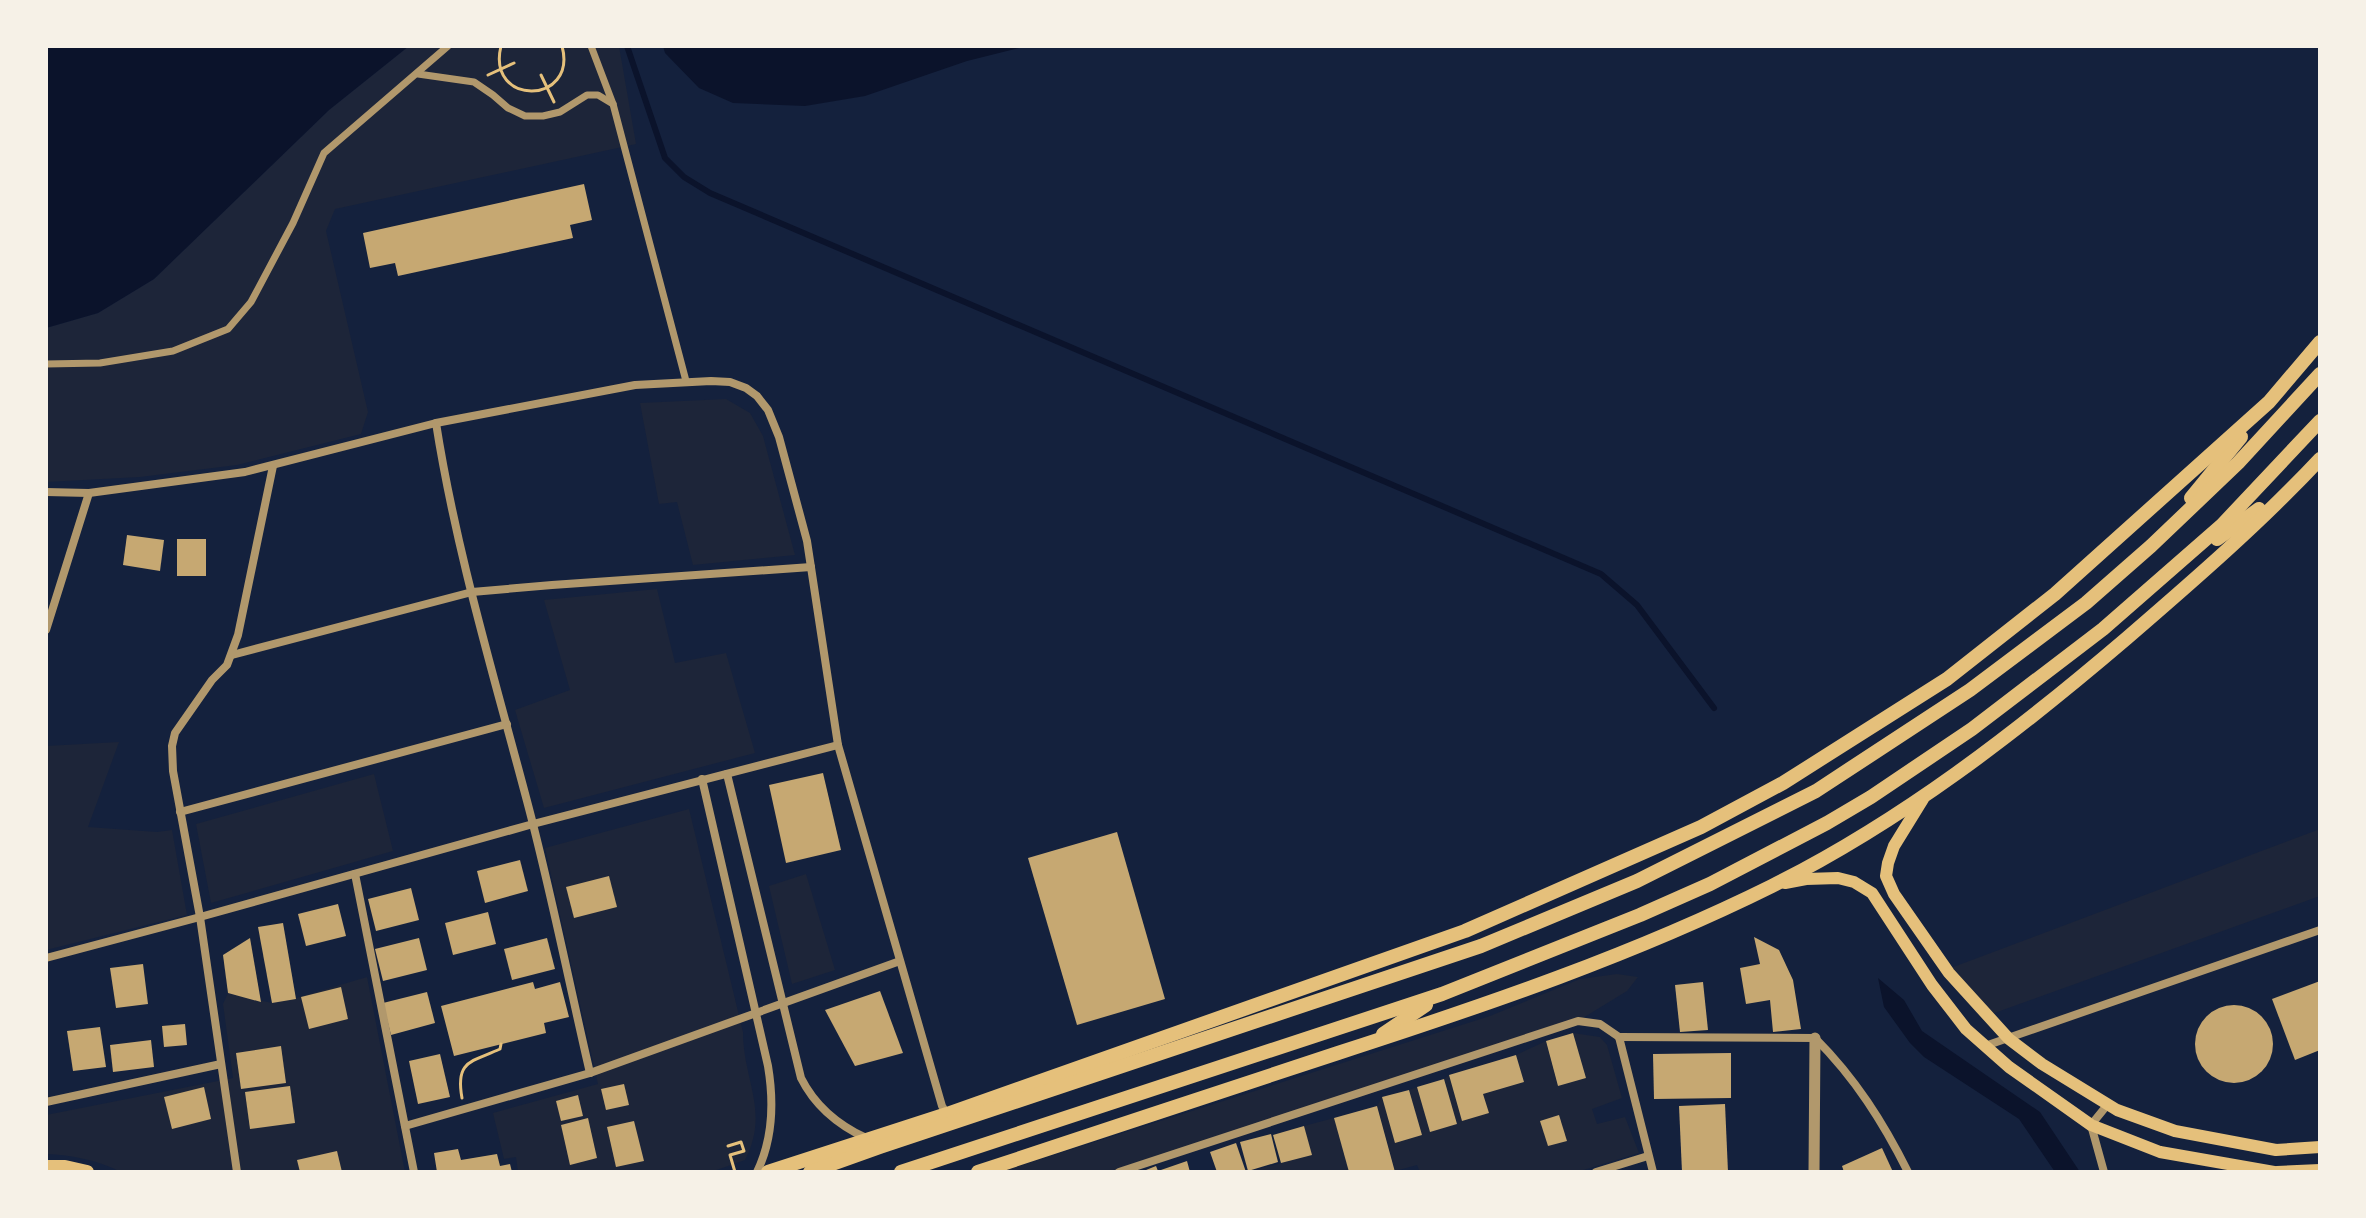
<svg xmlns="http://www.w3.org/2000/svg" width="2366" height="1218" viewBox="0 0 2366 1218" font-family="'Nunito Sans',sans-serif">
<rect width="100%" height="100%" fill="#14213d"/>
<g fill="#1d2539">
<polygon points="409,46 619,46 636,144 335,209 326,231 368,412 361,434 237,465 140,477 46,482 46,328 98,313 154,279 329,110"/>
<polygon points="726,399 750,413 763,436 795,555 693,565 677,502 659,504 640,403"/>
<polygon points="657,589 675,663 726,653 755,753 544,808 515,710 570,690 544,600"/>
<polygon points="119,742 88,827 157,832 172,830 187,915 46,950 46,746"/>
<polygon points="374,774 393,851 211,903 196,824"/>
<path d="M689,809L743,1032C743,1080 770,1112 745,1160L711,1172H518L516,1157L504,1159L493,1113L598,1084L545,848Z"/>
<polygon points="2320,829 2320,896 1989,1015 1948,969"/>
<polygon points="806,874 835,970 792,984 769,886"/>
<polygon points="1617,974 1638,977 1627,991 1578,1021 1119,1172 1000,1172 1490,1016 1580,979"/>
<path d="M367,977L405,1172H121C97,1160 72,1155 46,1154V1115L233,1078L223,1004L228,993L272,1003L296,998Z"/>
<polygon points="1573,1033 1600,1037 1607,1045 1622,1098 1592,1109 1597,1124 1625,1117 1639,1153 1577,1172 1420,1172 1417,1165 1395,1171 1377,1106 1382,1097 1395,1142 1422,1135 1409,1090 1417,1087 1430,1131 1457,1124 1444,1079 1449,1075 1462,1120 1483,1094 1524,1082 1516,1055 1546,1041 1558,1086 1586,1078"/>
<polygon points="1334,1118 1349,1172 1247,1172 1311,1155 1304,1126"/>
</g>
<g fill="#0b132b">
<polygon points="46,46 409,46 329,110 154,279 98,313 46,328"/>
<polygon points="663,46 1027,46 967,61 865,96 805,106 733,103 699,88 665,53"/>
<polygon points="1878,978 1904,1000 1922,1031 2040,1112 2080,1172 2055,1172 2019,1119 1924,1057 1910,1043 1884,1007"/>
</g>
<g fill="none" stroke-linecap="round" stroke-linejoin="round">
<polyline stroke="#0b132b" stroke-width="6" points="627,46 665,158 684,177 710,193 1601,574 1637,605 1714,708"/>
</g>
<g fill="#c6a872">
<polygon points="584,184 592,220 570,225 573,238 398,276 395,263 370,268 363,233"/>
<polygon points="127,535 164,540 160,571 123,565"/>
<rect x="177" y="539" width="29" height="37"/>
<polygon points="823,773 841,850 786,863 769,785"/>
<polygon points="1117,832 1165,999 1077,1025 1028,858"/>
<polygon points="520,860 528,891 485,903 477,871"/>
<polygon points="609,876 617,907 574,918 566,887"/>
<polygon points="411,888 419,920 376,931 368,899"/>
<polygon points="338,904 346,936 306,946 298,914"/>
<polygon points="488,912 496,944 453,955 445,923"/>
<polygon points="283,923 296,999 272,1003 258,927"/>
<polygon points="1754,937 1779,950 1793,980 1801,1029 1773,1032 1770,1000 1746,1004 1740,968 1760,964"/>
<polygon points="250,938 261,1002 228,993 223,955"/>
<polygon points="419,938 427,970 383,981 375,949"/>
<polygon points="547,938 555,969 512,980 504,949"/>
<polygon points="143,964 148,1004 116,1008 110,968"/>
<polygon points="2320,981 2320,1050 2295,1060 2272,999"/>
<polygon points="533,982 535,989 560,982 569,1017 544,1023 546,1033 454,1056 441,1006"/>
<polygon points="1703,982 1708,1030 1680,1032 1675,985"/>
<polygon points="341,987 348,1019 309,1029 301,997"/>
<polygon points="880,991 903,1053 855,1066 825,1010"/>
<polygon points="427,992 435,1023 391,1035 383,1003"/>
<circle cx="2234" cy="1044" r="39"/>
<polygon points="185,1024 187,1045 164,1047 162,1026"/>
<polygon points="100,1027 106,1067 73,1071 67,1031"/>
<polygon points="1573,1033 1586,1078 1558,1086 1546,1041"/>
<polygon points="151,1040 154,1067 113,1072 110,1045"/>
<polygon points="281,1046 286,1083 241,1089 236,1053"/>
<polygon points="1731,1053 1731,1098 1654,1099 1653,1054"/>
<polygon points="440,1054 450,1097 418,1104 409,1061"/>
<polygon points="1516,1055 1524,1082 1483,1094 1489,1113 1462,1121 1449,1075"/>
<polygon points="1444,1079 1457,1124 1430,1132 1417,1087"/>
<polygon points="624,1084 629,1105 606,1110 601,1089"/>
<polygon points="290,1086 295,1123 250,1129 245,1092"/>
<polygon points="204,1087 211,1119 172,1129 164,1097"/>
<polygon points="1409,1090 1422,1135 1395,1143 1382,1097"/>
<polygon points="578,1095 583,1116 561,1121 556,1101"/>
<polygon points="1725,1104 1728,1172 1682,1172 1679,1106"/>
<polygon points="1377,1106 1395,1172 1349,1172 1334,1118"/>
<polygon points="1559,1115 1567,1141 1548,1146 1540,1121"/>
<polygon points="588,1118 597,1158 570,1165 561,1125"/>
<polygon points="634,1121 644,1161 616,1167 607,1127"/>
<polygon points="1304,1126 1312,1155 1281,1163 1273,1135"/>
<polygon points="1271,1134 1278,1162 1248,1171 1240,1142"/>
<polygon points="1236,1143 1246,1172 1217,1172 1210,1152"/>
<polygon points="1882,1148 1893,1172 1844,1172 1842,1166"/>
<polygon points="458,1149 461,1160 497,1154 500,1166 510,1164 512,1172 437,1172 434,1153"/>
<polygon points="337,1151 342,1172 300,1172 297,1160"/>
<polygon points="1187,1161 1190,1172 1141,1172 1156,1166 1158,1171"/>
</g>
<g fill="none" stroke-linecap="round" stroke-linejoin="round">
<g stroke="#e5c07b" stroke-width="3">
<path d="M501,46C486,107 578,105 562,46"/>
<polyline points="488,75 514,63"/>
<polyline points="541,75 554,102"/>
<path d="M462,1098C455,1060 472,1062 500,1049L501,1044"/>
<polyline points="728,1146 741,1142 744,1151 730,1155 735,1172"/>
</g>
<g stroke="#b1986c" stroke-width="7">
<polyline points="591,46 613,104 686,381"/>
<polyline points="418,74 474,82 493,95 508,108 525,116 543,116 560,112 587,95 598,95 613,104"/>
<polyline points="46,364 100,363 173,351 228,329 251,302 293,223 324,153 448,46"/>
</g>
<g stroke="#b1986c" stroke-width="8">
<path d="M436,423C456,551 494,676 527,801C551,891 569,983 590,1073"/>
<polyline points="46,492 89,493 245,472 436,423 635,385 711,381 730,382 746,388 757,396 768,410 779,437 807,541 838,745 942,1106 947,1114"/>
<polyline points="46,630 89,493"/>
<polyline points="232,655 472,592 552,585 811,567"/>
<path d="M727,774L801,1078C815,1106 838,1125 866,1138"/>
<path d="M702,779L768,1066C774,1102 773,1139 757,1172"/>
<polyline points="180,812 507,724"/>
<polyline points="355,874 414,1172"/>
<polyline points="46,958 200,917 533,824 838,745"/>
<path d="M1619,1037L1815,1038C1855,1078 1883,1122 1908,1172"/>
<polyline points="1985,1046 2320,930"/>
<polyline points="46,1102 221,1064"/>
<polyline points="405,1126 590,1073 900,961"/>
<polyline points="237,1172 200,917 173,771 172,746 175,733 212,680 227,665 238,635 273,466"/>
<polyline points="1119,1172 1578,1021 1600,1024 1619,1037 1653,1172"/>
<polyline points="1596,1172 1648,1156"/>
<polyline points="2104,1172 2091,1125 2108,1104"/>
</g>
<polyline stroke="#b1986c" stroke-width="11" points="1814,1172 1815,1038"/>
<g stroke="#e5c07b" stroke-width="12">
<polyline points="1923,799 1894,846 1888,863 1886,876 1894,894 1949,973 2009,1039 2042,1064 2117,1110 2175,1131 2276,1150 2320,1147"/>
<polyline points="1785,883 1806,879 1838,878 1854,882 1872,893 1932,985 1966,1029 2009,1067 2091,1125 2160,1152 2274,1172"/>
<polyline points="2277,1172 2320,1170"/>
</g>
<g stroke="#e5c07b" stroke-width="14">
<polyline points="2191,498 2241,437"/>
<polyline points="2217,539 2259,509"/>
<polyline points="1383,1034 1426,1005"/>
<polyline points="46,1167 65,1167 87,1172"/>
<polyline points="768,1172 947,1114 1465,931 1701,827 1783,783 1947,679 2055,594 2269,402 2320,342"/>
<polyline points="810,1172 880,1147 1481,946 1637,881 1816,791 1970,690 2086,603 2151,546 2238,463 2320,374"/>
<polyline points="901,1172 1442,994 1640,915 1710,884 1827,823 1871,797 1972,729 2103,629 2222,525 2320,421"/>
<path d="M978,1172C1098,1132 1218,1093 1338,1053C1486,1005 1633,955 1772,886C1902,821 2017,732 2127,638C2193,581 2260,523 2320,459"/>
</g>
</g>
<rect width="2366" height="1218" fill="none" stroke="#f6f1e7" stroke-width="96"/>
</svg>
